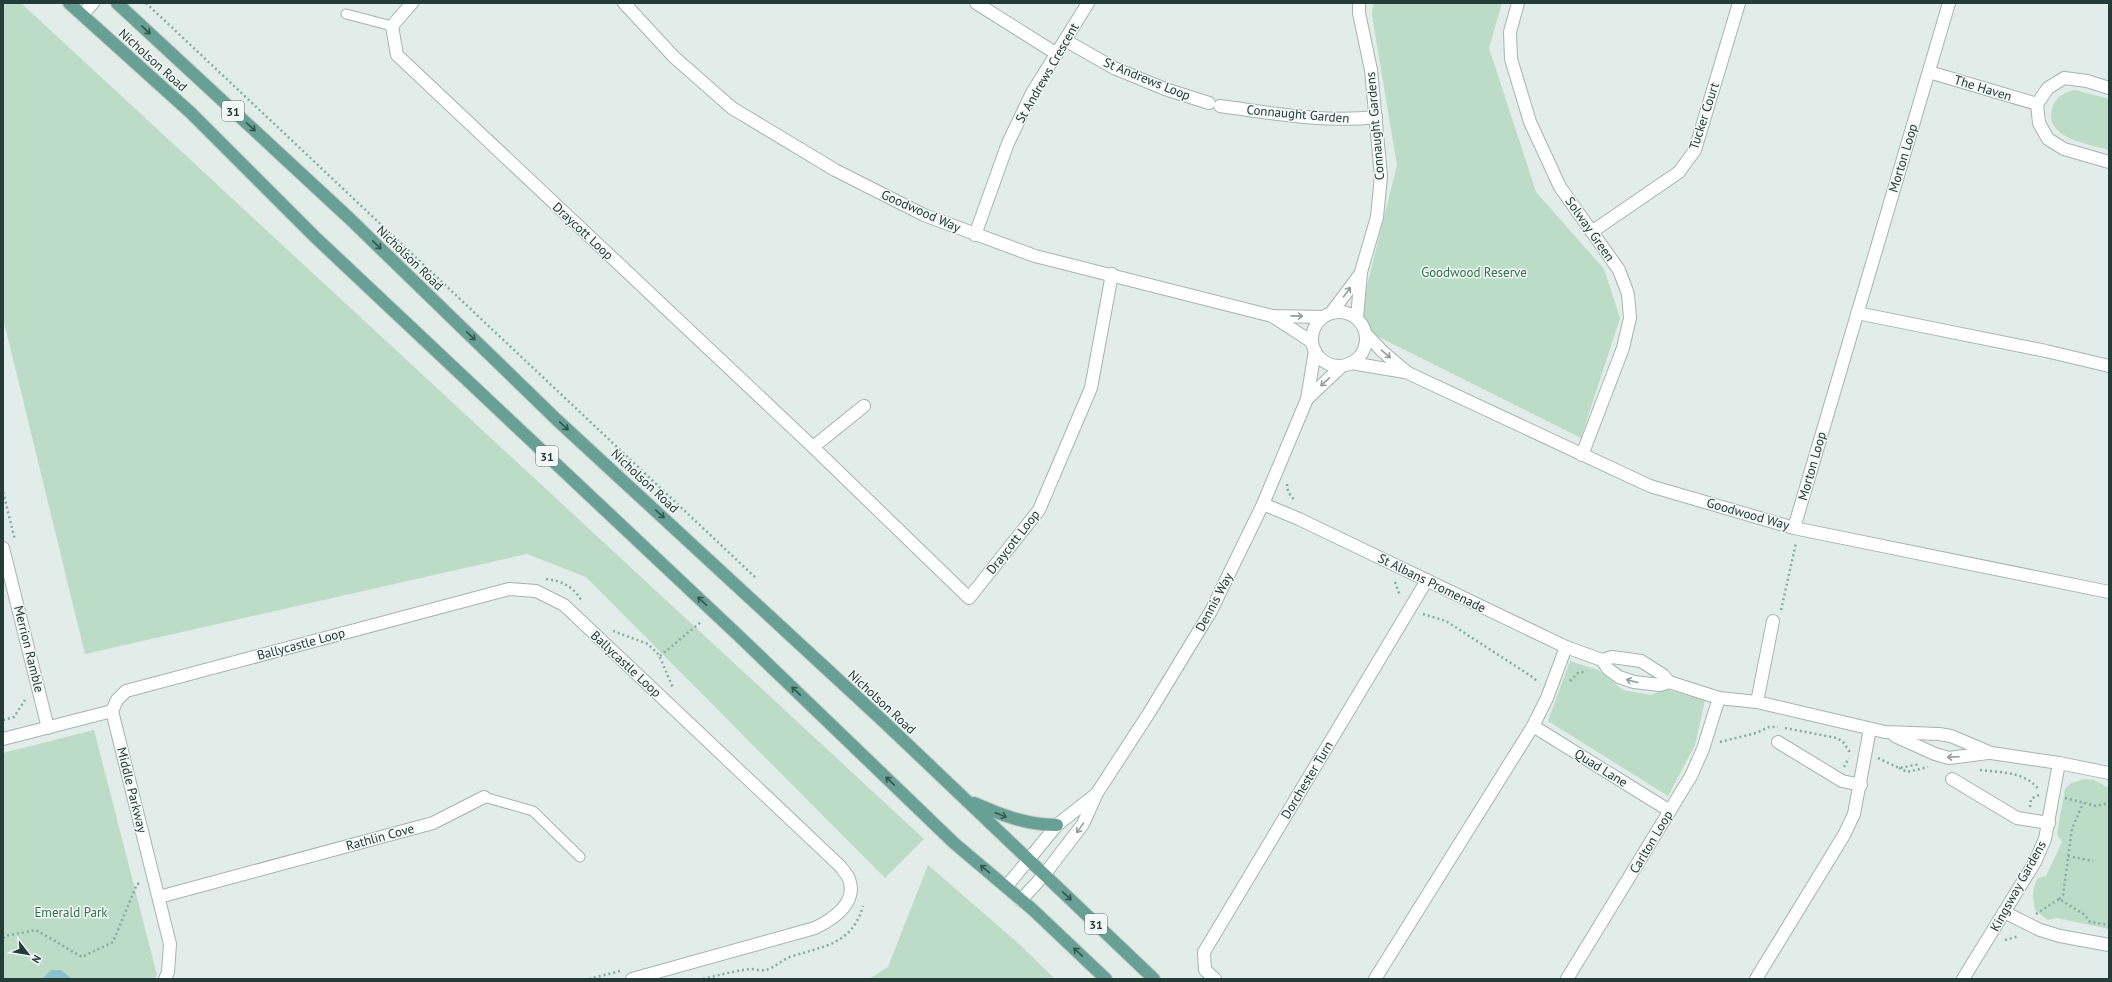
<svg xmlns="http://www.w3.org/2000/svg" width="2112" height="982" viewBox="0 0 2112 982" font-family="'PT Sans',sans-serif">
<rect width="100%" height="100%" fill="#e2ece8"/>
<g fill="#bcdcc7">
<polygon points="3,3 21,3 924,839 885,878 586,577 527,554 85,654 3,318"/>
<polygon points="1373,3 1502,3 1489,48 1536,192 1604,269 1620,318 1581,438 1357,326 1397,165 1372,15"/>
<path d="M2075,90L2109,99V150C2089,144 2041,138 2053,106C2057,96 2065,92 2075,90Z"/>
<polygon points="1570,661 1598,670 1623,690 1651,695 1665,689 1705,700 1695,745 1668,796 1548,721"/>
<polygon points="94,730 157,975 154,979 3,979 3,753"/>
<path d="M2085,779L2094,780L2109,788V929L2057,918L2048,920L2035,910C2033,898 2031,889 2038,878L2046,876L2062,842L2057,834L2065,789L2071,783Z"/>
<polygon points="928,865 1018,943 1055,979 869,979 888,967"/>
</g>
<polygon fill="#8cc1cf" points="51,970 61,970 72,979 42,979"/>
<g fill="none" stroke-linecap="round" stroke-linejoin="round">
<g stroke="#a5b4af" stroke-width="11">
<g id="service">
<polyline points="346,14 392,26"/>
<polyline points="484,797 533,811 580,857"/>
</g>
</g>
<g stroke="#a5b4af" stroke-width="14">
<g id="minor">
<polyline points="412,3 392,26 397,55 813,447 969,598 1039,510 1091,388 1112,274"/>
<polyline points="976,3 1057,54"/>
<polyline points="1518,3 1510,32 1511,59 1530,122 1560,187 1619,270 1628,294 1630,318 1623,348 1582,455"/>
<polyline points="1065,40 1114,68 1165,89 1209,103"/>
<polyline points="1929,72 2037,104"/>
<polyline points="2109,88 2087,81 2064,78 2048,88 2037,104 2039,123 2048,139 2064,149 2109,162"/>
<path d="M1220,106C1272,113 1324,123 1376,117"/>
<polyline points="1593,231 1679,172 1695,150 1739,3"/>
<polyline points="975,235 1008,143 1032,93 1088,3"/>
<polyline points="1331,313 1361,273"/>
<polyline points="1857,313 2046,351 2109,366"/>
<polyline points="1357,318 1361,272 1377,217 1381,176 1371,70 1359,13 1359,3"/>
<polyline points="1307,399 1342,366"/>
<polyline points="813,447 864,406"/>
<polyline points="1263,504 1299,519 1566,647 1602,660 1612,657 1641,661 1663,675 1669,682"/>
<polyline points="1794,528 1949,3"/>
<polyline points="3,548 48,728"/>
<polyline points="1602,660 1608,669 1619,677 1634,682 1660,685 1669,682 1719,698 1757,702 1885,732 1939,734 1951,736 1991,753 2059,763 2109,773"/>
<polyline points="1757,702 1773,621"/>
<path d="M112,711L117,700L126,691L509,589L536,591L564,605L840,866C843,870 847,874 849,879C858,903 833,919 815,928L632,979"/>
<polyline points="112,711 170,944 168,972 165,979"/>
<polyline points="1533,726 1670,811"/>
<polyline points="1895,736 1935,754 1949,758 1988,753"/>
<polyline points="3,739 112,711"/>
<polyline points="1778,742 1842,781 1861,785"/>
<polyline points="1952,779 2017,818 2049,823"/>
<polyline points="1006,887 1057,825 1095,795"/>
<polyline points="159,897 433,823 484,797"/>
<polyline points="1021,900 1044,875 1083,824 1097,793 1149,713 1211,611 1263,504 1307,399 1315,351"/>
<polyline points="2004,912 2040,930 2060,936 2109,945"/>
<polyline points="1215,979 1205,970 1204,952 1427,580"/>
<polyline points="1375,979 1533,726 1547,698 1566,647"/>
<polyline points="1567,979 1691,776 1703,749 1719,698"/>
<polyline points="1756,979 1844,835 1854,814 1870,729"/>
<polyline points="1963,979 2035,862 2045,839 2059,763"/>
</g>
</g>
<g stroke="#a5b4af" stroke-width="14">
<g id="tertiary">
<polyline points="624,3 674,57 732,108 835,170 924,215 1035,256 1272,316 1323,317"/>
<polyline points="82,15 93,3"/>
<circle cx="1339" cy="339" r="27"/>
<polyline points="1272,316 1312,342"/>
<polyline points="1366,334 1383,352 1408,373 1650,486 1794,528 2109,592"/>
<polyline points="1351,363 1405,372"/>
</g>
</g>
<g stroke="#c1c8c7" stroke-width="14">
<g id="primary">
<polyline points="69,3 191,113 315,237 741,638 954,843 1032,909 1106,979"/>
<polyline points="117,3 349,218 557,420 882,720 1154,979"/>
<path d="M974,803C1001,815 1027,825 1057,825"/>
</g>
</g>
<g stroke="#84aea3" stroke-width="2.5" stroke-dasharray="2 3" stroke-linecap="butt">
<polyline points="146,3 757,579"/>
<polyline points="1287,484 1288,492 1295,501"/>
<polyline points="3,492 15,540"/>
<path d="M546,579C562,581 573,586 581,600"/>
<polyline points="1395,582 1400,596"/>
<polyline points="1781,610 1796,543"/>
<polyline points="1423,614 1446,621 1531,676 1538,682"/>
<polyline points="613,631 648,644 659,655 673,688"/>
<polyline points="660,656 702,621"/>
<polyline points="1570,681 1578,673 1587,671"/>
<polyline points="3,720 14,717 25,700"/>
<polyline points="1785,728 1837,738 1843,742 1851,754"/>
<polyline points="1720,742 1756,733 1769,727 1778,727"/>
<polyline points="1878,758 1899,768 1920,764"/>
<polyline points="1844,767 1849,758"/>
<polyline points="1899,768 1907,772 1928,767"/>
<path d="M1980,770C2002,773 2025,771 2039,790"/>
<polyline points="2065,798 2096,806 2109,803"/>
<polyline points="2030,807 2031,799 2039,795"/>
<polyline points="2068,856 2093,861"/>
<polyline points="2059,899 2063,895 2072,829 2083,803"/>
<polyline points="2036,914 2059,899 2085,915 2090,922 2109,925"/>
<polyline points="3,938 5,936 36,930 82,957 113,942 137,884 141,883"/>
<polyline points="2005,940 2019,936"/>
<polyline points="589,979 620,971"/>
<path d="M703,979C719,975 734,971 750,969C755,969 761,971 766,970C774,968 782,960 790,957C823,946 852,945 863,906"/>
</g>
<use href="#service" stroke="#fff" stroke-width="9"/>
<use href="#minor" stroke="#fff" stroke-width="12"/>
<use href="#tertiary" stroke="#fff" stroke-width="12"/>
<use href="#primary" stroke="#68a095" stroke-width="12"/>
</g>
<defs><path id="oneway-shaft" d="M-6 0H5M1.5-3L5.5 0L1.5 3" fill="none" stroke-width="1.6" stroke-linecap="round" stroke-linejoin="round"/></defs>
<g stroke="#34554e">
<use href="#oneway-shaft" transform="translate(146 30) rotate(43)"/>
<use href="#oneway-shaft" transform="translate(251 127) rotate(43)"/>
<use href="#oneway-shaft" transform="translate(377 245) rotate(44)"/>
<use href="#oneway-shaft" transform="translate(471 336) rotate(44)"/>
<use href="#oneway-shaft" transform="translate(564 426) rotate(43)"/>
<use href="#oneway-shaft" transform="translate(660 514) rotate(43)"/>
<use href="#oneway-shaft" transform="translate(702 601) rotate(-137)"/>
<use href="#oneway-shaft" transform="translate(796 691) rotate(-136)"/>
<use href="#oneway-shaft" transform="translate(890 781) rotate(-136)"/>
<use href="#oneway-shaft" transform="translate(1001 815) rotate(22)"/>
<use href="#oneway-shaft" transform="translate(985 869) rotate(-140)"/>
<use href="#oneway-shaft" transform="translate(1067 896) rotate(43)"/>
<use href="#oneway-shaft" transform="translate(1078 952) rotate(-137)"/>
</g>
<g stroke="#919e9b">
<use href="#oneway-shaft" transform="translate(1347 292) rotate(-54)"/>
<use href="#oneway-shaft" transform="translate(1297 316) rotate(1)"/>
<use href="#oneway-shaft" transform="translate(1386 354) rotate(41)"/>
<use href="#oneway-shaft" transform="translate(1325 382) rotate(137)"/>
<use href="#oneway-shaft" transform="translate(1632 681) rotate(-165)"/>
<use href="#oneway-shaft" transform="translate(1953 757) rotate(178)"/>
<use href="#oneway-shaft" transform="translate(1080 828) rotate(125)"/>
</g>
<g text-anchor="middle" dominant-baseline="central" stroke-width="3" stroke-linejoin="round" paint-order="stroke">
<g fill="#f3f8f6" stroke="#617470" stroke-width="1">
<rect x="222" y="101" width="22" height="20" rx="3"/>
<rect x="536" y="446" width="22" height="20" rx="3"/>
<rect x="1085" y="914" width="22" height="20" rx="3"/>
</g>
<g font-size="12" font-weight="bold" fill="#233c37">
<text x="233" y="111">31</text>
<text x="547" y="456">31</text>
<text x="1096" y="924">31</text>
</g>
<g font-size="13" fill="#233c37" stroke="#f3f8f6">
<text transform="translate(153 60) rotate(42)">Nicholson Road</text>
<text transform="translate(1047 73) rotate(-60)">St Andrews Crescent</text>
<text transform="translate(1147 79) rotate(22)">St Andrews Loop</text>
<text transform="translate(1983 88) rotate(17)">The Haven</text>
<text transform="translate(1298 114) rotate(5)">Connaught Garden</text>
<text transform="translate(1704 116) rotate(-72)">Tucker Court</text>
<text transform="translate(1375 126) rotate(-95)">Connaught Gardens</text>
<text transform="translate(1903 158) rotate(-73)">Morton Loop</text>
<text transform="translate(921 211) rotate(24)">Goodwood Way</text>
<text transform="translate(1590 229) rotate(55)">Solway Green</text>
<text transform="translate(583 231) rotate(43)">Draycott Loop</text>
<text transform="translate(410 258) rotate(44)">Nicholson Road</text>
<text transform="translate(1812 466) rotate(-74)">Morton Loop</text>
<text transform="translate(645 481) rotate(43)">Nicholson Road</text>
<text transform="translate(1748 514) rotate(16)">Goodwood Way</text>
<text transform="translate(1013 542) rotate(-52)">Draycott Loop</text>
<text transform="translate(1432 583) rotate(26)">St Albans Promenade</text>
<text transform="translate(1214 602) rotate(-62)">Dennis Way</text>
<text transform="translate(301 644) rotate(-15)">Ballycastle Loop</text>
<text transform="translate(29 649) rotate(76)">Merrion Ramble</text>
<text transform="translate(626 664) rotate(43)">Ballycastle Loop</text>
<text transform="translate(882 702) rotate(43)">Nicholson Road</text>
<text transform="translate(1601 768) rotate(32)">Quad Lane</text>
<text transform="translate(1307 780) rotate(-59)">Dorchester Turn</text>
<text transform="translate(132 790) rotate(76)">Middle Parkway</text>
<text transform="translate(380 837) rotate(-15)">Rathlin Cove</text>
<text transform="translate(1651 842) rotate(-59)">Carlton Loop</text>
<text transform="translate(2018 886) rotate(-61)">Kingsway Gardens</text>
</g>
<g font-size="13" fill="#2e724c" stroke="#f3f8f6">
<text x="1474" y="272">Goodwood Reserve</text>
<text x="71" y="912">Emerald Park</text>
</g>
</g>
<rect width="2112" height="982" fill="none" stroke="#233c37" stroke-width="8"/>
<g transform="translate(28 954) rotate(121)" stroke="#f3f8f6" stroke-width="3" paint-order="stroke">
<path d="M0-3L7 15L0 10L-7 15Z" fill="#233c37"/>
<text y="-6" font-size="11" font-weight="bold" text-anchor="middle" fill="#233c37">N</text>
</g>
</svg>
